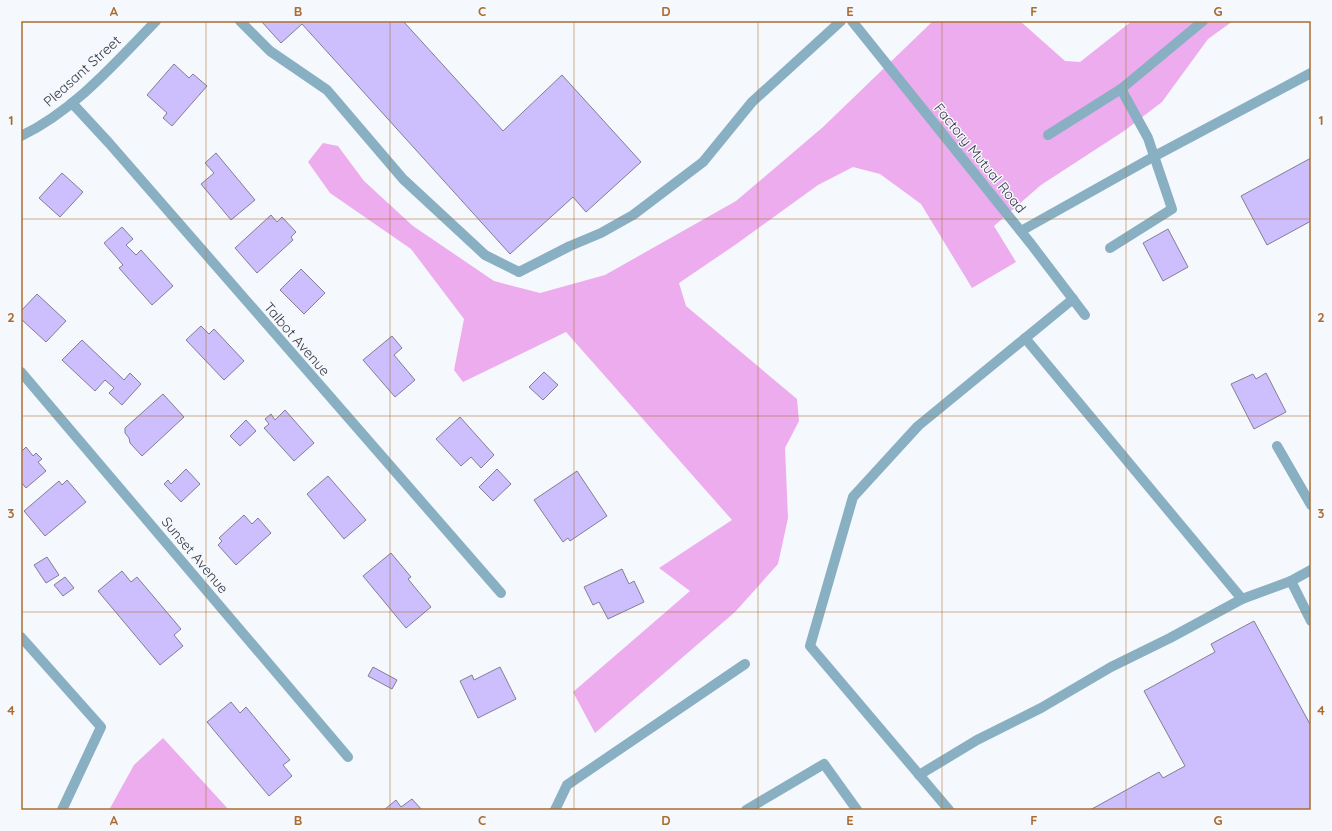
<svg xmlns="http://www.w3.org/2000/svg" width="1332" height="831" viewBox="0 0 1332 831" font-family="Quicksand,sans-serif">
<rect width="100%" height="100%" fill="#f5f8fd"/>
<g fill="#edaced">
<polygon points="933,21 1020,21 1065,61 1080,62 1132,21 1233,21 1208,39 1162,102 1124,131 1041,185 994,226 1016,262 972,288 921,204 880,174 853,167 818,185 735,245 679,283 686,306 797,399 799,421 785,448 788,518 778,564 735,612 595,733 573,692 690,591 659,568 732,520 566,332 463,382 454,370 464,319 411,249 330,193 308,162 323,143 338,146 364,181 413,226 494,281 540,293 605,275 736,201 823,127"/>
<polygon points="163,738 229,810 109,810 134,765"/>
</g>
<g fill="#cdbefe" stroke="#837e95">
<polygon points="261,21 403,21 503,131 562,75 641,162 586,212 573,197 510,254 302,24 281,43"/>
<polygon points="174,64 189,78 193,74 207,86 172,126 163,118 167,113 147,95"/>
<polygon points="216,153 255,200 231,220 201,184 214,173 205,163"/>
<polygon points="1311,158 1311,221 1267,245 1241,196"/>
<polygon points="62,173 83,192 60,217 39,198"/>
<polygon points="271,215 277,222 282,217 296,232 291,237 293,240 257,273 235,248"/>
<polygon points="122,227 133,239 126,245 136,255 141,250 173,286 152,305 119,268 123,265 104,243"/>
<polygon points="1168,229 1188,267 1163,281 1143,243"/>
<polygon points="301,269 325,293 304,314 280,290"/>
<polygon points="37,294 66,321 46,342 21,319 21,311"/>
<polygon points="201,326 209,334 214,329 244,361 224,380 186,340"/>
<polygon points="392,336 402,348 394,355 415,380 395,397 363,360"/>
<polygon points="82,340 124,380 130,373 141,384 122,405 109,393 114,388 105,380 95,391 62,360"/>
<polygon points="544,372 558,385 543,400 529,387"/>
<polygon points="1266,373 1286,412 1254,429 1231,384 1253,374 1256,379"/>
<polygon points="163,394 184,417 142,456 130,443 129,438 125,433 125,428"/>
<polygon points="285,410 314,443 294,461 264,428 269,424 265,419 271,414 275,420"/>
<polygon points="460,417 494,455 481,468 471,457 461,466 436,439"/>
<polygon points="246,420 256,431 240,446 230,436"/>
<polygon points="26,447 33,456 36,453 42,459 38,462 46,471 26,488 21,482 21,452"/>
<polygon points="186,469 200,484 181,502 164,484 168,480 171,484"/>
<polygon points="497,469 511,484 493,501 479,487"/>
<polygon points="577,471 607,516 570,541 568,538 563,542 534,500"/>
<polygon points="328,476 366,520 344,539 307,494"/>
<polygon points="67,480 86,502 45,536 24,511 59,481 62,485"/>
<polygon points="244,515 252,524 258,518 271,533 236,565 218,545 222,541 219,538"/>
<polygon points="391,553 411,577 408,579 431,607 406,628 363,576"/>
<polygon points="47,557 59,575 46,583 34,565"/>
<polygon points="622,569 629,584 634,581 644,602 608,619 599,602 593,605 584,587"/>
<polygon points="122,571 131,582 137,577 181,629 174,635 183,646 160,665 98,591"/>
<polygon points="65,577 74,588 63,596 54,585"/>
<polygon points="1254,621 1311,726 1311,810 1090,810 1159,772 1163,778 1185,766 1144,691 1215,652 1211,644"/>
<polygon points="373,667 397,680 392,689 368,676"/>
<polygon points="500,667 516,699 478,718 460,681 472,675 474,680"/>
<polygon points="231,702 240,713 246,707 290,760 283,765 292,776 269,796 207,722"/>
<polygon points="412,799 422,810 384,810 396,800 401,807"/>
</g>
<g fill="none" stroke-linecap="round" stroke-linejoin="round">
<g stroke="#89afc3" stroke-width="10">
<polyline points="240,21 270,51 327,90 403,179 485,255 519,272 570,246 601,233 633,215 703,162 752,102 841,21"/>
<polyline points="1121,89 1203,21"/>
<polyline points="1048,135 1121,89 1148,138 1172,209 1110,248"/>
<polyline points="1021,231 1153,157 1311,73"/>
<polyline points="1025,338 1242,599 1291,581 1311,621"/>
<polyline points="1277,446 1311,505"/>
<polyline points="1291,581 1311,570"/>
<polyline points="21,637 101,727 62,810"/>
<polyline points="919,775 977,740 1041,708 1111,667 1170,638 1242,599"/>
<polyline points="555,810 567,785 745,664"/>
<polyline points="746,810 824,764 857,810"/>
<polyline points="949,810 810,646 853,497 918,426 1073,299"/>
</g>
<g stroke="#89afc3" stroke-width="10">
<polyline points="852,21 1031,244 1085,315"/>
<polyline points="72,103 109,143 501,593"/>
<polyline points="21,372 348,757"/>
</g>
<path stroke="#89afc3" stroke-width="10" d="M21,136C75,110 115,63 156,21"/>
</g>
<path fill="none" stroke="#aa6d31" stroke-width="1" stroke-opacity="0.55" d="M206,21V810M390,21V810M574,21V810M758,21V810M942,21V810M1126,21V810M21,219H1311M21,416H1311M21,612H1311"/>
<g text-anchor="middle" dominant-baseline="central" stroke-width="3" stroke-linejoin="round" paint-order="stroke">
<g font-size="14" fill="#353a43" stroke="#f5f8fd">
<text transform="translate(82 71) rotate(-42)">Pleasant Street</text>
<text transform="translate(980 158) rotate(51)">Factory Mutual Road</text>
<text transform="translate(297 339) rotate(49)">Talbot Avenue</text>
<text transform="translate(195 555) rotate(50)">Sunset Avenue</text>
</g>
</g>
<rect width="1332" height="831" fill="none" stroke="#f5f8fd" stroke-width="44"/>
<rect x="22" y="22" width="1288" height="787" fill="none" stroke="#aa6d31" stroke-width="1.5"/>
<g font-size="13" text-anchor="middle" font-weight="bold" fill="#aa6d31">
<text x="114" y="16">A</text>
<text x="298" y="16">B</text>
<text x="482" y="16">C</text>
<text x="666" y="16">D</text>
<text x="850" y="16">E</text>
<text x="1034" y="16">F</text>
<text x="1218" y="16">G</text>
<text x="11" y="125">1</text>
<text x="1321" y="125">1</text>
<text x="11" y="322">2</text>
<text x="1321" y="322">2</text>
<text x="11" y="518">3</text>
<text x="1321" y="518">3</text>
<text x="11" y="715">4</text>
<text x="1321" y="715">4</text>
<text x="114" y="825">A</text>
<text x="298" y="825">B</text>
<text x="482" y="825">C</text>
<text x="666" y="825">D</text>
<text x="850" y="825">E</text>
<text x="1034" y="825">F</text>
<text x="1218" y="825">G</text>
</g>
</svg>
